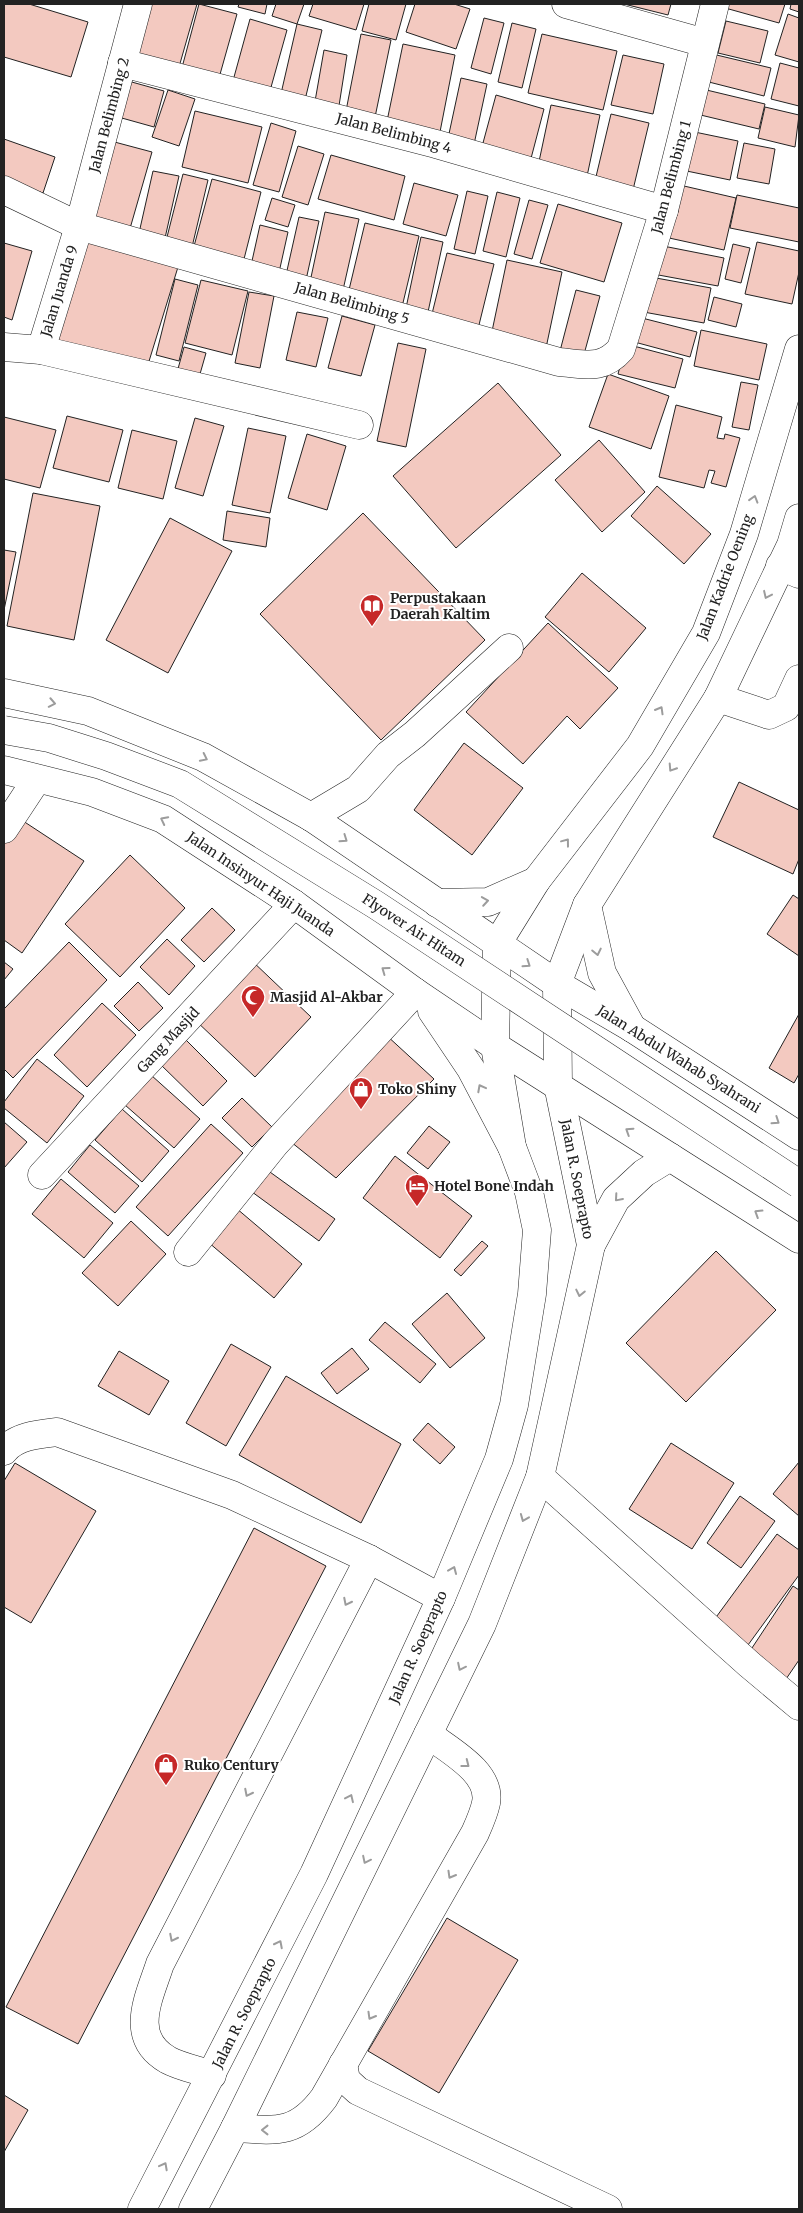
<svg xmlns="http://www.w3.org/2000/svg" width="803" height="2213" viewBox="0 0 803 2213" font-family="Merriweather,serif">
<rect width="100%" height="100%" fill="#fff"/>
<g fill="#f3c9c0" stroke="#222">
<polygon points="4,4 29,4 88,22 71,77 4,57"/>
<polygon points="140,4 197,4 177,74 125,59"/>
<polygon points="199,4 237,14 217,85 180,75"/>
<polygon points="239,4 267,4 265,14 238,7"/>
<polygon points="276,4 304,4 297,24 272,16"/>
<polygon points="313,4 364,4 356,30 309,16"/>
<polygon points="369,4 406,4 396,40 362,31"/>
<polygon points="415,4 454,4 470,9 456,49 406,32"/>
<polygon points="624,4 671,4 668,15"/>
<polygon points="718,4 785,4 779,23 718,6"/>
<polygon points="791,4 799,4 799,12 790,9"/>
<polygon points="788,14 799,18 799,62 775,55"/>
<polygon points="484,18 504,23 491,74 471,68"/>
<polygon points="250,19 287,30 268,98 231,88"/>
<polygon points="726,21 768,31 760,63 718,53"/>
<polygon points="512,23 536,29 522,88 498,82"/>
<polygon points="297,24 322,30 304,104 280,98"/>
<polygon points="361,34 391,40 374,122 345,116"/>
<polygon points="542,34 617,51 603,110 528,93"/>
<polygon points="403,44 455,55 439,137 386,126"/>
<polygon points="324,50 347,55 338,112 314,107"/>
<polygon points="704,52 771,68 764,96 697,79"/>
<polygon points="623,55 664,64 653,114 611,105"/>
<polygon points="780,63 799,68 799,106 771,99"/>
<polygon points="461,78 487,84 473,149 447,143"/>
<polygon points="121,79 164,91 154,127 111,115"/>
<polygon points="694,87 765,104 759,129 688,112"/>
<polygon points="168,90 195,99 179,146 152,137"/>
<polygon points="496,95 544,109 529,166 480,154"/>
<polygon points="551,105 600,115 586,181 537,171"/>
<polygon points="765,107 799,115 795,147 758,138"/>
<polygon points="195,111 262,127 248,183 182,167"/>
<polygon points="611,114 649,123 632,194 594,185"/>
<polygon points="271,123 296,131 279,192 253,185"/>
<polygon points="685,130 738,141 730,180 677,169"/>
<polygon points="4,139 55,157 43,193 4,180"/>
<polygon points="107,140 152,152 129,232 85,219"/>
<polygon points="744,143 775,149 769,184 737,178"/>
<polygon points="298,146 324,154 308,205 282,197"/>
<polygon points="331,155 405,176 394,220 318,199"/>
<polygon points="153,171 179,176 165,238 139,233"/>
<polygon points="183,174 208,180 192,247 166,241"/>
<polygon points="212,179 261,192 243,263 193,250"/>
<polygon points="414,183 458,195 446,236 403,224"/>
<polygon points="671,183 736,198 724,250 660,236"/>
<polygon points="467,191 488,196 475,254 454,249"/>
<polygon points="497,192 520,198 506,257 483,251"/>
<polygon points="737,195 799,208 799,242 730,228"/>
<polygon points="272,198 295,205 288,227 265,220"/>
<polygon points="529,200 548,205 532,259 514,254"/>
<polygon points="558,204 622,223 604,282 540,263"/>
<polygon points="325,212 359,219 343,290 310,282"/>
<polygon points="299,217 319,221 306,280 286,275"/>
<polygon points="365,223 419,236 402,307 348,294"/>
<polygon points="260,225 288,232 278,277 250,270"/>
<polygon points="79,237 178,267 146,371 47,341"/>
<polygon points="421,237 443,242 428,312 406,308"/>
<polygon points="757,242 799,251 799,272 792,304 745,294"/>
<polygon points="4,243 32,251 12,320 4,317"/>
<polygon points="733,244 750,248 741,283 725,279"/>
<polygon points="658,245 724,258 718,286 653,274"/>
<polygon points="447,253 494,264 477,333 430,322"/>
<polygon points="507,260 562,272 546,348 491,336"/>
<polygon points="645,276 711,288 704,323 638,311"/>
<polygon points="175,279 198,285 179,361 156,355"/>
<polygon points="201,280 248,291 232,355 185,343"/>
<polygon points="576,290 600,296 583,358 560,351"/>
<polygon points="249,292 274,296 260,368 235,363"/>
<polygon points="714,297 742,304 736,327 708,320"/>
<polygon points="297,312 328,318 316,367 286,360"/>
<polygon points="342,316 375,325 361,376 328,368"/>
<polygon points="634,316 697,332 690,357 627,340"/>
<polygon points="701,330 767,344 759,380 694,366"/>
<polygon points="398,343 426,349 406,447 377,441"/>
<polygon points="626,344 683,359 675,388 618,374"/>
<polygon points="184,347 206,353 198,381 176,376"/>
<polygon points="608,374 669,396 651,449 589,427"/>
<polygon points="741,382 758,385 749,430 732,427"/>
<polygon points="498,383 561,455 456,548 393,476"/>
<polygon points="676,405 722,417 717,438 724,439 725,434 740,438 726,487 711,483 715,471 709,470 704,488 659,477"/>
<polygon points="67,416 123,430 109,482 53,468"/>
<polygon points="4,417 56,430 40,488 4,479"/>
<polygon points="195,418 224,426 203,496 175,488"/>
<polygon points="248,428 286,436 270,513 232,505"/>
<polygon points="132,430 177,441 163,499 118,488"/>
<polygon points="307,434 346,446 327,510 288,498"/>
<polygon points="599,440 645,492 602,532 555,480"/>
<polygon points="657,486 711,534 684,564 631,516"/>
<polygon points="33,493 100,506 74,640 7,626"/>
<polygon points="227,511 270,518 266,547 223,540"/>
<polygon points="363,513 485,640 381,740 260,614"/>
<polygon points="170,518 232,551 168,673 106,640"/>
<polygon points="4,550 16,552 4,610"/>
<polygon points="582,573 646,628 609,672 545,617"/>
<polygon points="548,623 618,688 580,729 567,716 523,764 466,712"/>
<polygon points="464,743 523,788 472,855 414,810"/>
<polygon points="739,782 799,810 799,859 793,874 713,837"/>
<polygon points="17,817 84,861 22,953 4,940 4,837"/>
<polygon points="130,855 185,908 120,977 65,924"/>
<polygon points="793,895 799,899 799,956 767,934"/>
<polygon points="212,908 235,930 204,962 181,940"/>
<polygon points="167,939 195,966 169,995 140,967"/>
<polygon points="69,942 107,980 13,1078 4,1069 4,1009"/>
<polygon points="250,959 311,1017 255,1077 194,1019"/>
<polygon points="4,962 13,969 4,980"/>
<polygon points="138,982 163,1008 139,1031 114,1006"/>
<polygon points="102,1003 136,1035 87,1087 54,1055"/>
<polygon points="799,1014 799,1074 794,1083 769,1068"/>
<polygon points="385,1034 434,1079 336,1178 291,1142"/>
<polygon points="184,1038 227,1081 203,1106 159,1063"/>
<polygon points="37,1059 84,1096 47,1143 4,1108 4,1102"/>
<polygon points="151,1075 200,1119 174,1148 125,1105"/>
<polygon points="242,1098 272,1127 252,1147 222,1118"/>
<polygon points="122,1109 169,1151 142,1182 95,1140"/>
<polygon points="4,1122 27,1142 4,1168"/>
<polygon points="211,1124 243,1153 168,1236 136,1207"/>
<polygon points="429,1126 450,1142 428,1169 407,1153"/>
<polygon points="90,1145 139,1186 115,1213 68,1172"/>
<polygon points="395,1156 472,1216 440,1258 363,1198"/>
<polygon points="263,1167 335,1219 319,1241 248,1189"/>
<polygon points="61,1179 113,1223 84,1258 32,1214"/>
<polygon points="236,1208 302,1264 274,1298 208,1242"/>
<polygon points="131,1221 166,1254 118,1306 82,1273"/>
<polygon points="482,1241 488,1246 461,1276 454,1270"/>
<polygon points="716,1251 776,1310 686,1402 626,1343"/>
<polygon points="447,1293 485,1338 450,1368 412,1324"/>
<polygon points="385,1322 436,1364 420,1383 369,1340"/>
<polygon points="231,1344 271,1367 226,1446 186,1423"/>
<polygon points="352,1348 369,1369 337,1394 321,1373"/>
<polygon points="119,1351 169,1381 149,1415 98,1386"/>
<polygon points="286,1376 401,1444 361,1523 239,1455"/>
<polygon points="428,1423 455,1447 440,1464 413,1440"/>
<polygon points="671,1443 734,1483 692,1549 629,1509"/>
<polygon points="799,1462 799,1516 773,1494"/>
<polygon points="15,1463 96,1511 31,1623 4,1607 4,1481"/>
<polygon points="740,1496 775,1521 741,1568 707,1543"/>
<polygon points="254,1528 326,1566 78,2044 6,2007"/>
<polygon points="777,1534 799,1550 799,1575 748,1645 714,1620"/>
<polygon points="793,1586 799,1590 799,1660 784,1682 746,1657"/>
<polygon points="447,1918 518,1960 439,2093 368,2051"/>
<polygon points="4,2095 28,2110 4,2152"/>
</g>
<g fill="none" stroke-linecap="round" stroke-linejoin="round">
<g stroke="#222" stroke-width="29">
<g id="minor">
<polyline points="566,4 705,43"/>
<polyline points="122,63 436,144 664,210"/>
<path d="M4,190L79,226L559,362C585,364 602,371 621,349L664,210L715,4"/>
<polyline points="4,347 41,350 79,226 138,4"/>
<polyline points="41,350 359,425"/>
<polyline points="780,566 799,574"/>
<polyline points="718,698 769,715 786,707 799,679"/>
<polyline points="311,817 358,789 388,755 415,734 509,648"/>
<polyline points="4,829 37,779"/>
<polyline points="42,1175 294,904"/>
<polyline points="188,1252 275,1144 415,992"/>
<path d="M4,1451C16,1436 39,1434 57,1432L232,1495L369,1559L441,1598"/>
<polyline points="540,1477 750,1665 799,1706"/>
<polyline points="343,2064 346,2080 358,2091 608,2209"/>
<path d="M212,2075C198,2070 181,2067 168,2060C128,2037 149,1998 160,1964L369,1559"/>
<path d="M235,2128C278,2131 297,2134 324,2098L475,1833C479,1824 484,1813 486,1803C492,1772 448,1750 428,1734"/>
</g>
</g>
<g stroke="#222" stroke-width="29">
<g id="major">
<polyline points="142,2209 314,1874 441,1598 499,1459 514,1405 532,1294 537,1230 529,1192 512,1147 495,1046 497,944 536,881 640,746 706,633 744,534 799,349"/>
<polyline points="193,2209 235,2128 482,1624 540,1477 591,1245 558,1085 557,984 587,905 718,698 791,545 799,518"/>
</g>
</g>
<g stroke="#222" stroke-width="29">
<g id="highway">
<polyline points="4,693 88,711 203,757 311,817 557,984 632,1028 799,1136"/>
<polyline points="4,770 92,792 163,819 294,904 415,992 495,1046 799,1239"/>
<polyline points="437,903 488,902 536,881"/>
<polyline points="587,905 602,973 632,1028"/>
<polyline points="432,1011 471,1069 512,1147"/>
<polyline points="591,1245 616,1199 644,1173 670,1157"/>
</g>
</g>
<use href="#minor" stroke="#fff" stroke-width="28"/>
<use href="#major" stroke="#fff" stroke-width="28"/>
<use href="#highway" stroke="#fff" stroke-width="28"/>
<g stroke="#222" stroke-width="29" stroke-linecap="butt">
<polyline id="highway-bridge" points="4,730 49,738 106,756 180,784 376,905 799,1184"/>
</g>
<use href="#highway-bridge" stroke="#fff" stroke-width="28"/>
</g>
<defs><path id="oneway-chevron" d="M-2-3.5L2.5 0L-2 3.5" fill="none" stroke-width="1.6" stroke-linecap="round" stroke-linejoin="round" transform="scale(1.25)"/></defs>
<g stroke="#9c9c9c">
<use href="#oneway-chevron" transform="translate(754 499) rotate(-73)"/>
<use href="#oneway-chevron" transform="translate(767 595) rotate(115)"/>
<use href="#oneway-chevron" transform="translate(52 703) rotate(11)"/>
<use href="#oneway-chevron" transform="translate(660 710) rotate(-60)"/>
<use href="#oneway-chevron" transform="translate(204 758) rotate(26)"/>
<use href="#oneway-chevron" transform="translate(672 768) rotate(123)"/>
<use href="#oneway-chevron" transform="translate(164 820) rotate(-153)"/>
<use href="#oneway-chevron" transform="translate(344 839) rotate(35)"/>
<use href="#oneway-chevron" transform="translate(566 842) rotate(-53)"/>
<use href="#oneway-chevron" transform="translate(485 901) rotate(-9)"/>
<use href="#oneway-chevron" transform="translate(597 952) rotate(78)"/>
<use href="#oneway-chevron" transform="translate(527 964) rotate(34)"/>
<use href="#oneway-chevron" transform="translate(385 970) rotate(-144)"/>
<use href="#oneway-chevron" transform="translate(481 1088) rotate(-118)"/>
<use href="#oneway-chevron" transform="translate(776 1121) rotate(34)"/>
<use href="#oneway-chevron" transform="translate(629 1131) rotate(-147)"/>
<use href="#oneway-chevron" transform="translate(618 1198) rotate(131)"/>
<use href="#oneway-chevron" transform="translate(758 1213) rotate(-148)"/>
<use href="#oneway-chevron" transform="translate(580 1293) rotate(102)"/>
<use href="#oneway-chevron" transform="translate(524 1518) rotate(112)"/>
<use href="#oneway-chevron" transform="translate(453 1570) rotate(-67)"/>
<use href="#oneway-chevron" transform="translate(347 1602) rotate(117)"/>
<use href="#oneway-chevron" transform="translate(461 1667) rotate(116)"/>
<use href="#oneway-chevron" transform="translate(466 1764) rotate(38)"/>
<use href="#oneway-chevron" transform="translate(248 1793) rotate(117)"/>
<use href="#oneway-chevron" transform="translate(350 1798) rotate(-65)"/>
<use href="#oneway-chevron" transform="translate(366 1860) rotate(116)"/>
<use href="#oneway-chevron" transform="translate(451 1875) rotate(120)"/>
<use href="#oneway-chevron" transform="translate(173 1938) rotate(117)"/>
<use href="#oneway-chevron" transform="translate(279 1944) rotate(-63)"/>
<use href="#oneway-chevron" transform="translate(371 2016) rotate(120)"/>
<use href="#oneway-chevron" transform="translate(265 2130) rotate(-180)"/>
<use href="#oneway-chevron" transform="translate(164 2166) rotate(-62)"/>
</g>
<defs>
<g id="library-pin" transform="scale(1.25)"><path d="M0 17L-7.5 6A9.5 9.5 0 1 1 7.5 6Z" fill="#c62828" stroke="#fff"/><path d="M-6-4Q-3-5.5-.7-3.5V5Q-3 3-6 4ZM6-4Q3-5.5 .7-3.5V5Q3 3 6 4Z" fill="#fff"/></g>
<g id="mosque-pin" transform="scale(1.25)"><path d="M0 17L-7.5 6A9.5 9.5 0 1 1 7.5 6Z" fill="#c62828" stroke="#fff"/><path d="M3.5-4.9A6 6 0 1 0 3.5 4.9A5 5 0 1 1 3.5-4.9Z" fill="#fff"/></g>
<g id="shop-pin" transform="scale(1.25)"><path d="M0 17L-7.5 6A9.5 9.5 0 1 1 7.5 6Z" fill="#c62828" stroke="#fff"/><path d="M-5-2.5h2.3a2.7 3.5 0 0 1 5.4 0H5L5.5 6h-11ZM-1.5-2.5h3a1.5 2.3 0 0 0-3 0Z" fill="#fff"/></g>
<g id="hotel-pin" transform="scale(1.25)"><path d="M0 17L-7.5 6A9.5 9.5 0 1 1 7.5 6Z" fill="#c62828" stroke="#fff"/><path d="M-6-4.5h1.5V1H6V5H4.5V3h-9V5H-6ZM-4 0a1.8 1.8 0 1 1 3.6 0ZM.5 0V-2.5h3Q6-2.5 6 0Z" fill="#fff"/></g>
</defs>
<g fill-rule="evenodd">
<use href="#library-pin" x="372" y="606"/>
<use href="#mosque-pin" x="253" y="997"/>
<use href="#shop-pin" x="361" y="1089"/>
<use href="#hotel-pin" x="417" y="1186"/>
<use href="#shop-pin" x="166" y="1765"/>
</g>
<g text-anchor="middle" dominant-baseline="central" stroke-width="4" stroke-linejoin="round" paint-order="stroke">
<g font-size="14" fill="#222" stroke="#fff">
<text transform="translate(109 115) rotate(-75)">Jalan Belimbing 2</text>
<text transform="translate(394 133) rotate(15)">Jalan Belimbing 4</text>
<text transform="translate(671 177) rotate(-75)">Jalan Belimbing 1</text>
<text transform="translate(59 291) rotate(-73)">Jalan Juanda 9</text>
<text transform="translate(352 303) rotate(16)">Jalan Belimbing 5</text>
<text transform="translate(725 577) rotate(-69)">Jalan Kadrie Oening</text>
<text transform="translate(261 884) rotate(34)">Jalan Insinyur Haji Juanda</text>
<text transform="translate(414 930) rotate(33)">Flyover Air Hitam</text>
<text transform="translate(168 1040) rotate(-47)">Gang Masjid</text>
<text transform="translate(679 1059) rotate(32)">Jalan Abdul Wahab Syahrani</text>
<text transform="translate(577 1179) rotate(79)">Jalan R. Soeprapto</text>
<text transform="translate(418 1647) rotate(-66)">Jalan R. Soeprapto</text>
<text transform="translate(244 2013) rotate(-63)">Jalan R. Soeprapto</text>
</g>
<g font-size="14" font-weight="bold" fill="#222" stroke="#fff" text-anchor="start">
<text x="390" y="598">Perpustakaan<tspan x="390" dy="16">Daerah Kaltim</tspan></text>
<text x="270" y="997">Masjid Al-Akbar</text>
<text x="378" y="1089">Toko Shiny</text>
<text x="434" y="1186">Hotel Bone Indah</text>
<text x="184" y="1765">Ruko Century</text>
</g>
</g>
<rect width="803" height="2213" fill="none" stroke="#222222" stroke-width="10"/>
</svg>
